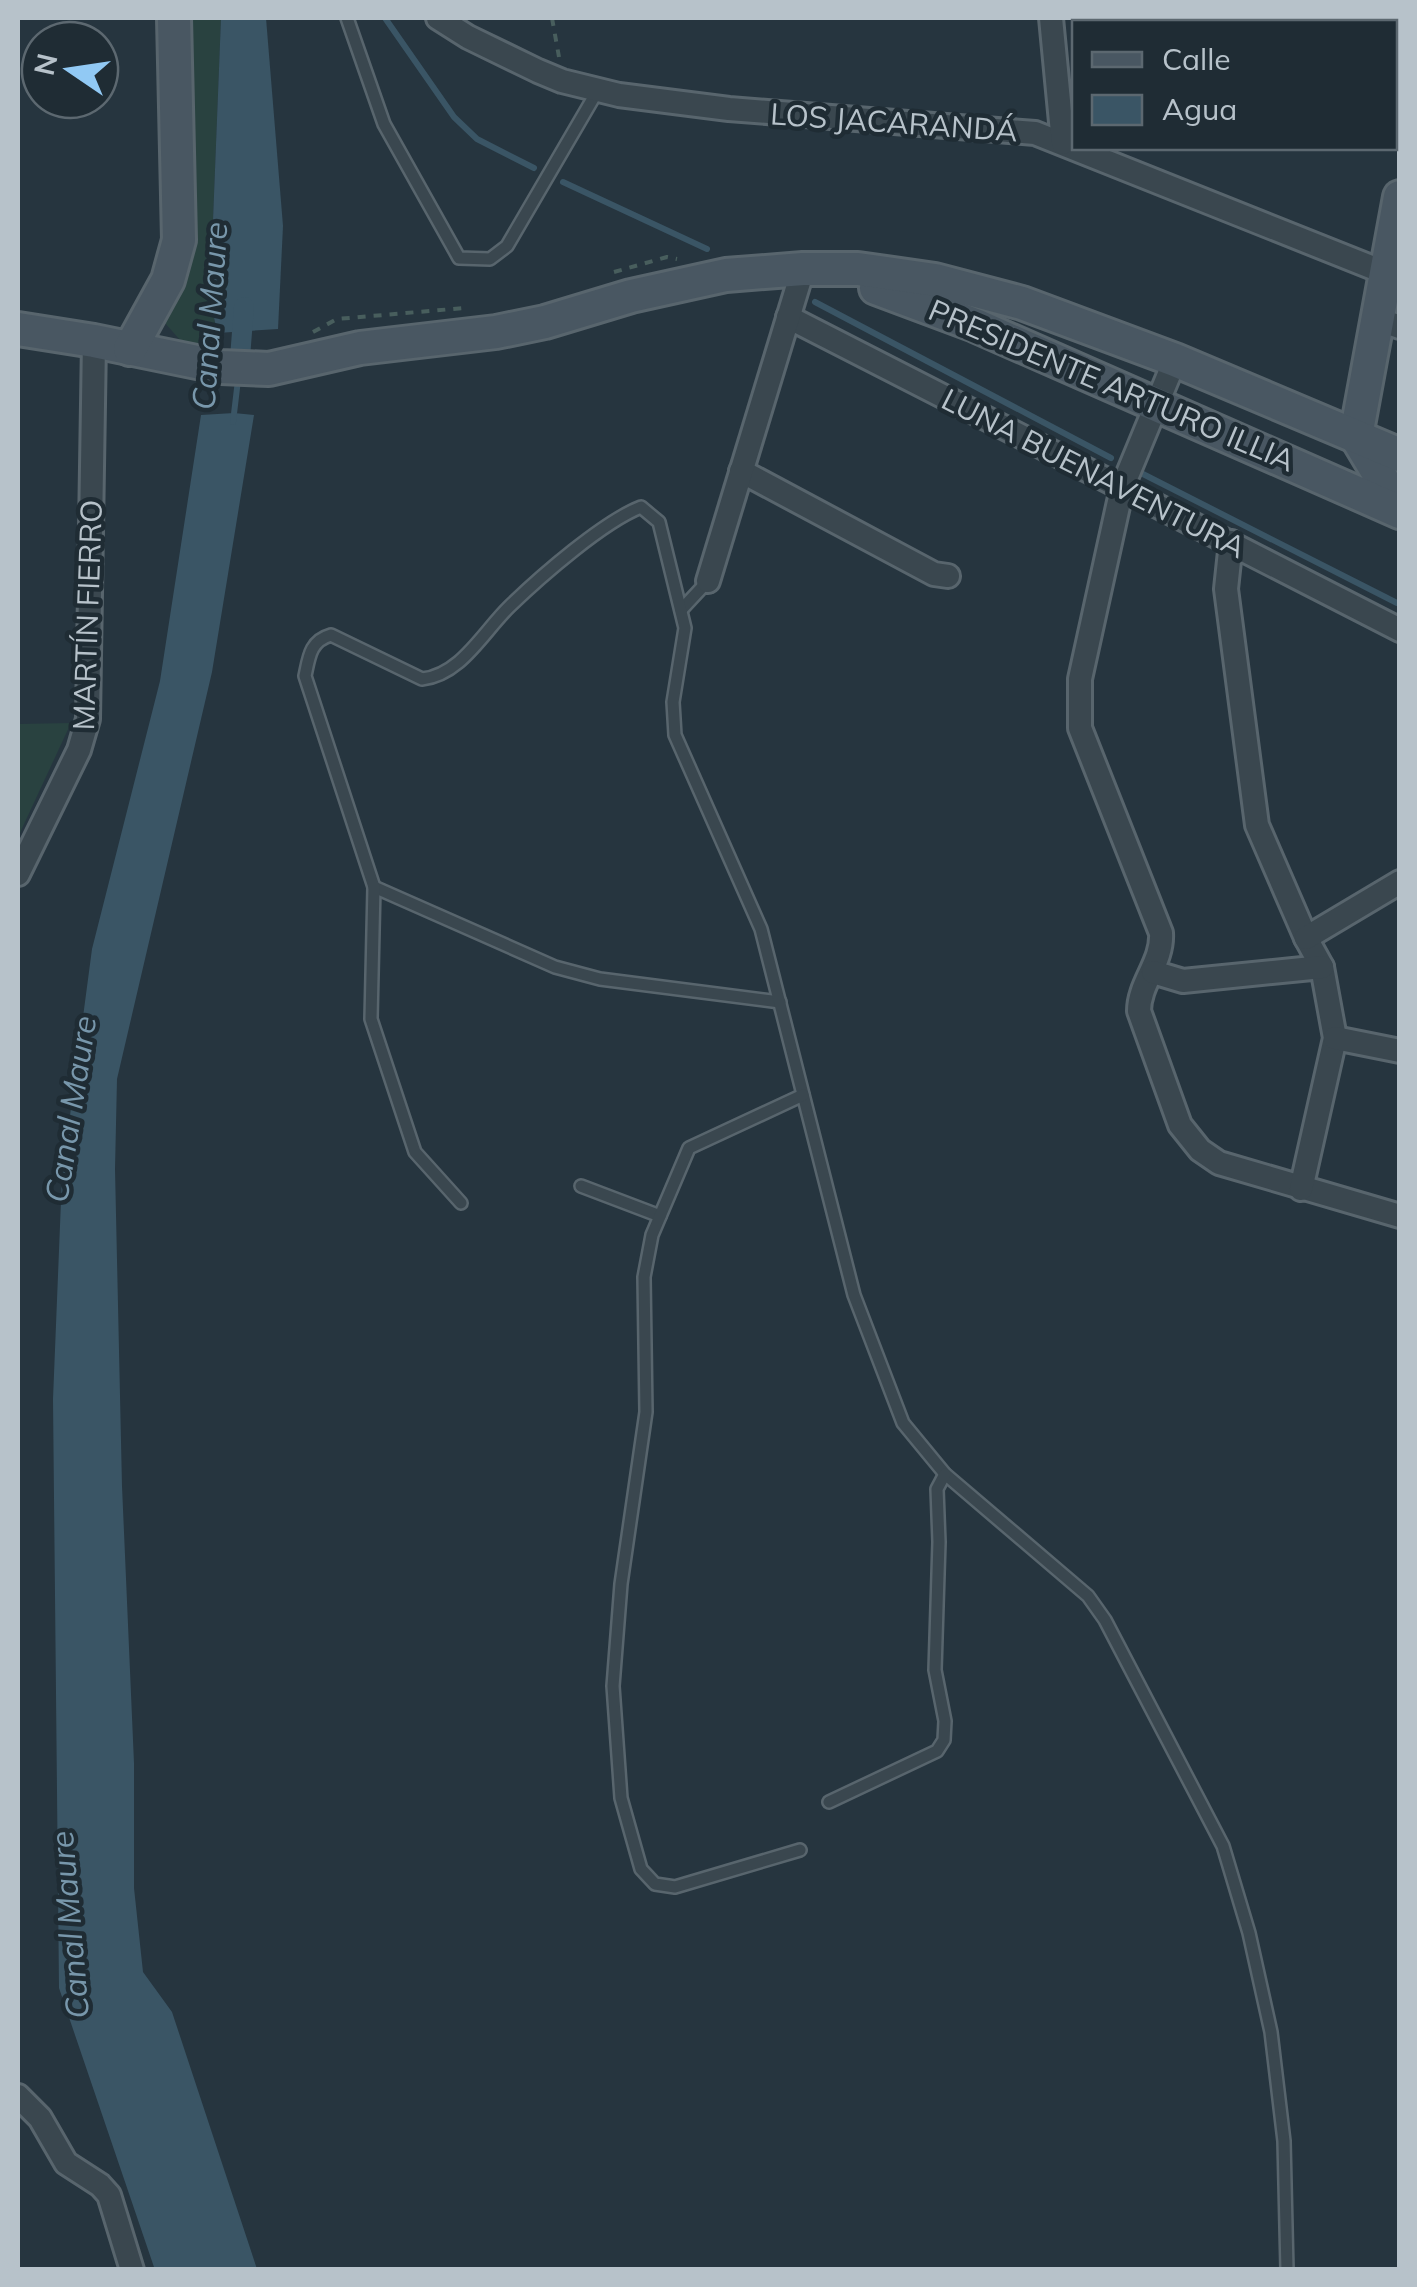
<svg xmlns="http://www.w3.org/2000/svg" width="1417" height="2287" viewBox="0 0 1417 2287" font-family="Mulish,sans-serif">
<rect width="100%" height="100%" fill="#26353f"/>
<g fill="#294240">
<polygon points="188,18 221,18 210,296 217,333 197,344 180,340 165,323 166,316 185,283 194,239"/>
<polygon points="71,723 18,837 18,724"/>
</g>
<g fill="#3a5565">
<polygon points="221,18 266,18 283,226 278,329 217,333 210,296"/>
<polygon points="234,413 254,415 212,672 117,1079 115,1169 122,1486 134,1763 134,1888 143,1972 172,2012 257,2269 155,2270 59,1988 53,1399 62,1176 92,949 160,681 201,415"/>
</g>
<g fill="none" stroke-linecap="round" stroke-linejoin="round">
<g stroke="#3a5565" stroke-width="6">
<polyline points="385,18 454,117 477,139 534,168"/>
<polyline points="563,182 707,249"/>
<polyline points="815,302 1111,458"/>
<polyline points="233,422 238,380"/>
<polyline points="1141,473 1397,603"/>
</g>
<polyline stroke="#3a5565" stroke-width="20" points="239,370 244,307"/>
<g stroke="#58656d" stroke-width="16">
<g id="lane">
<polyline points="347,18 384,124 459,258 490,259 507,246 598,90"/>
<polyline points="681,610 708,581"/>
<polyline points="374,887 555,967 600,979 780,1002"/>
<polyline points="581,1186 660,1216"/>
<path d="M461,1203L415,1152L371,1019L374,887L305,676C309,657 310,641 331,635L422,679C461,675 483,632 510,606C541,576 603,522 641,507L659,522L685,628L673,702L675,735L761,929L854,1295L903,1423L945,1474L1088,1596L1105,1620L1223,1846L1249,1933L1271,2032L1284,2141L1287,2270"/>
<polyline points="829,1802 937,1751 944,1740 945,1721 935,1670 939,1542 937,1489 945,1474"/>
<polyline points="800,1850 675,1887 655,1884 641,1869 621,1798 613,1686 621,1584 646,1412 644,1277 652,1235 689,1148 803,1095"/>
</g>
</g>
<g stroke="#58656d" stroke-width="28">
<g id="street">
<polyline points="438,18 468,37 538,71 562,81 619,95 729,109 1035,133 1396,277"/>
<polyline points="1051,18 1063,143"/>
<polyline points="1193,18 1210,22"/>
<polyline points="1378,18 1378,22"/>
<polyline points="1394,78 1400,79"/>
<polyline points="788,317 1400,630"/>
<polyline points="1380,320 1400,327"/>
<path d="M1175,360L1122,488L1080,679V728L1161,933C1163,962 1139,983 1139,1011L1180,1125L1200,1150L1219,1163L1400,1216"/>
<polyline points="741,471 934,574 948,576"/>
<polyline points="1231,542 1226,589 1257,825 1306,938 1322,967 1335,1038 1301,1189"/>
<polyline points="708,581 803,269"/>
<polyline points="18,874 79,750 88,719 94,341"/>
<polyline points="1306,938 1400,882"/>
<polyline points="1153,972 1183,981 1322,967"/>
<polyline points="1335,1038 1400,1051"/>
<polyline points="18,2096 40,2118 66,2163 100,2185 109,2195 132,2270"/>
</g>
</g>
<g stroke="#58656d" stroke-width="38">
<g id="secondary">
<polyline points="1400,197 1356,436 1400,509"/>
<polyline points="876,288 975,325 1400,512"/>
<polyline points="18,329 94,341 221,367 269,369 360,348 496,332 545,322 631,296 726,275 803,269 858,269 935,280 1022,303 1175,360 1400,455"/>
<polyline points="130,349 168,280 179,240 174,18"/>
</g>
</g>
<g stroke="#485e5d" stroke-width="4" stroke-dasharray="8 8" stroke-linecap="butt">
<polyline points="552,18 559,57"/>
<polyline points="614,272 667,257 677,259"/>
<polyline points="313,332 337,319 464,308"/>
</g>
<use href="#lane" stroke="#3a474f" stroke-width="11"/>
<use href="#street" stroke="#3a474f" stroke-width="22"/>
<use href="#secondary" stroke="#495762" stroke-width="32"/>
</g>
<g text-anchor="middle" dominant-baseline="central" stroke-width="9" stroke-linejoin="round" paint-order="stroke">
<g font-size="30" fill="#b7c2ca" stroke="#1f2c34">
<text transform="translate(894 122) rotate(4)">LOS JACARANDÁ</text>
<text transform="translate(1112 385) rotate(23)">PRESIDENTE ARTURO ILLIA</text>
<text transform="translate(1094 473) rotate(27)">LUNA BUENAVENTURA</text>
<text transform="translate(87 615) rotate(-88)">MARTÍN FIERRO</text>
</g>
<g font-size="32" font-style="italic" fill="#7897ab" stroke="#1f2c34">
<text transform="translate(209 316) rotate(-86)">Canal Maure</text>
<text transform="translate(70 1109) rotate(-81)">Canal Maure</text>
<text transform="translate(69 1925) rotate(-95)">Canal Maure</text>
</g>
</g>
<rect width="1417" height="2287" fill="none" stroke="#b7c2ca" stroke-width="40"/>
<rect x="1072" y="20" width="325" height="130" fill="#1f2c34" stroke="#5c6870" stroke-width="2.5"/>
<rect x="1092" y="52" width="50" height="15" fill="#495762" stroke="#5c6870" stroke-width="2.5"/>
<text x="1162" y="70" font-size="30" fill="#b7c2ca">Calle</text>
<rect x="1092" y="95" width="50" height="30" fill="#3a5565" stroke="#5c6870" stroke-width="2.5"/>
<text x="1162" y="120" font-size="30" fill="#b7c2ca">Agua</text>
<g transform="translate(70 70) rotate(283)"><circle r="48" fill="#1f2c34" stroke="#5c6870" stroke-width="2.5"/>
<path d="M0-8L18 38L0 25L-18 38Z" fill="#91c9f4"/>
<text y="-15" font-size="28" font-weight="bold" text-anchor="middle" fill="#b7c2ca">N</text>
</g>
</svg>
